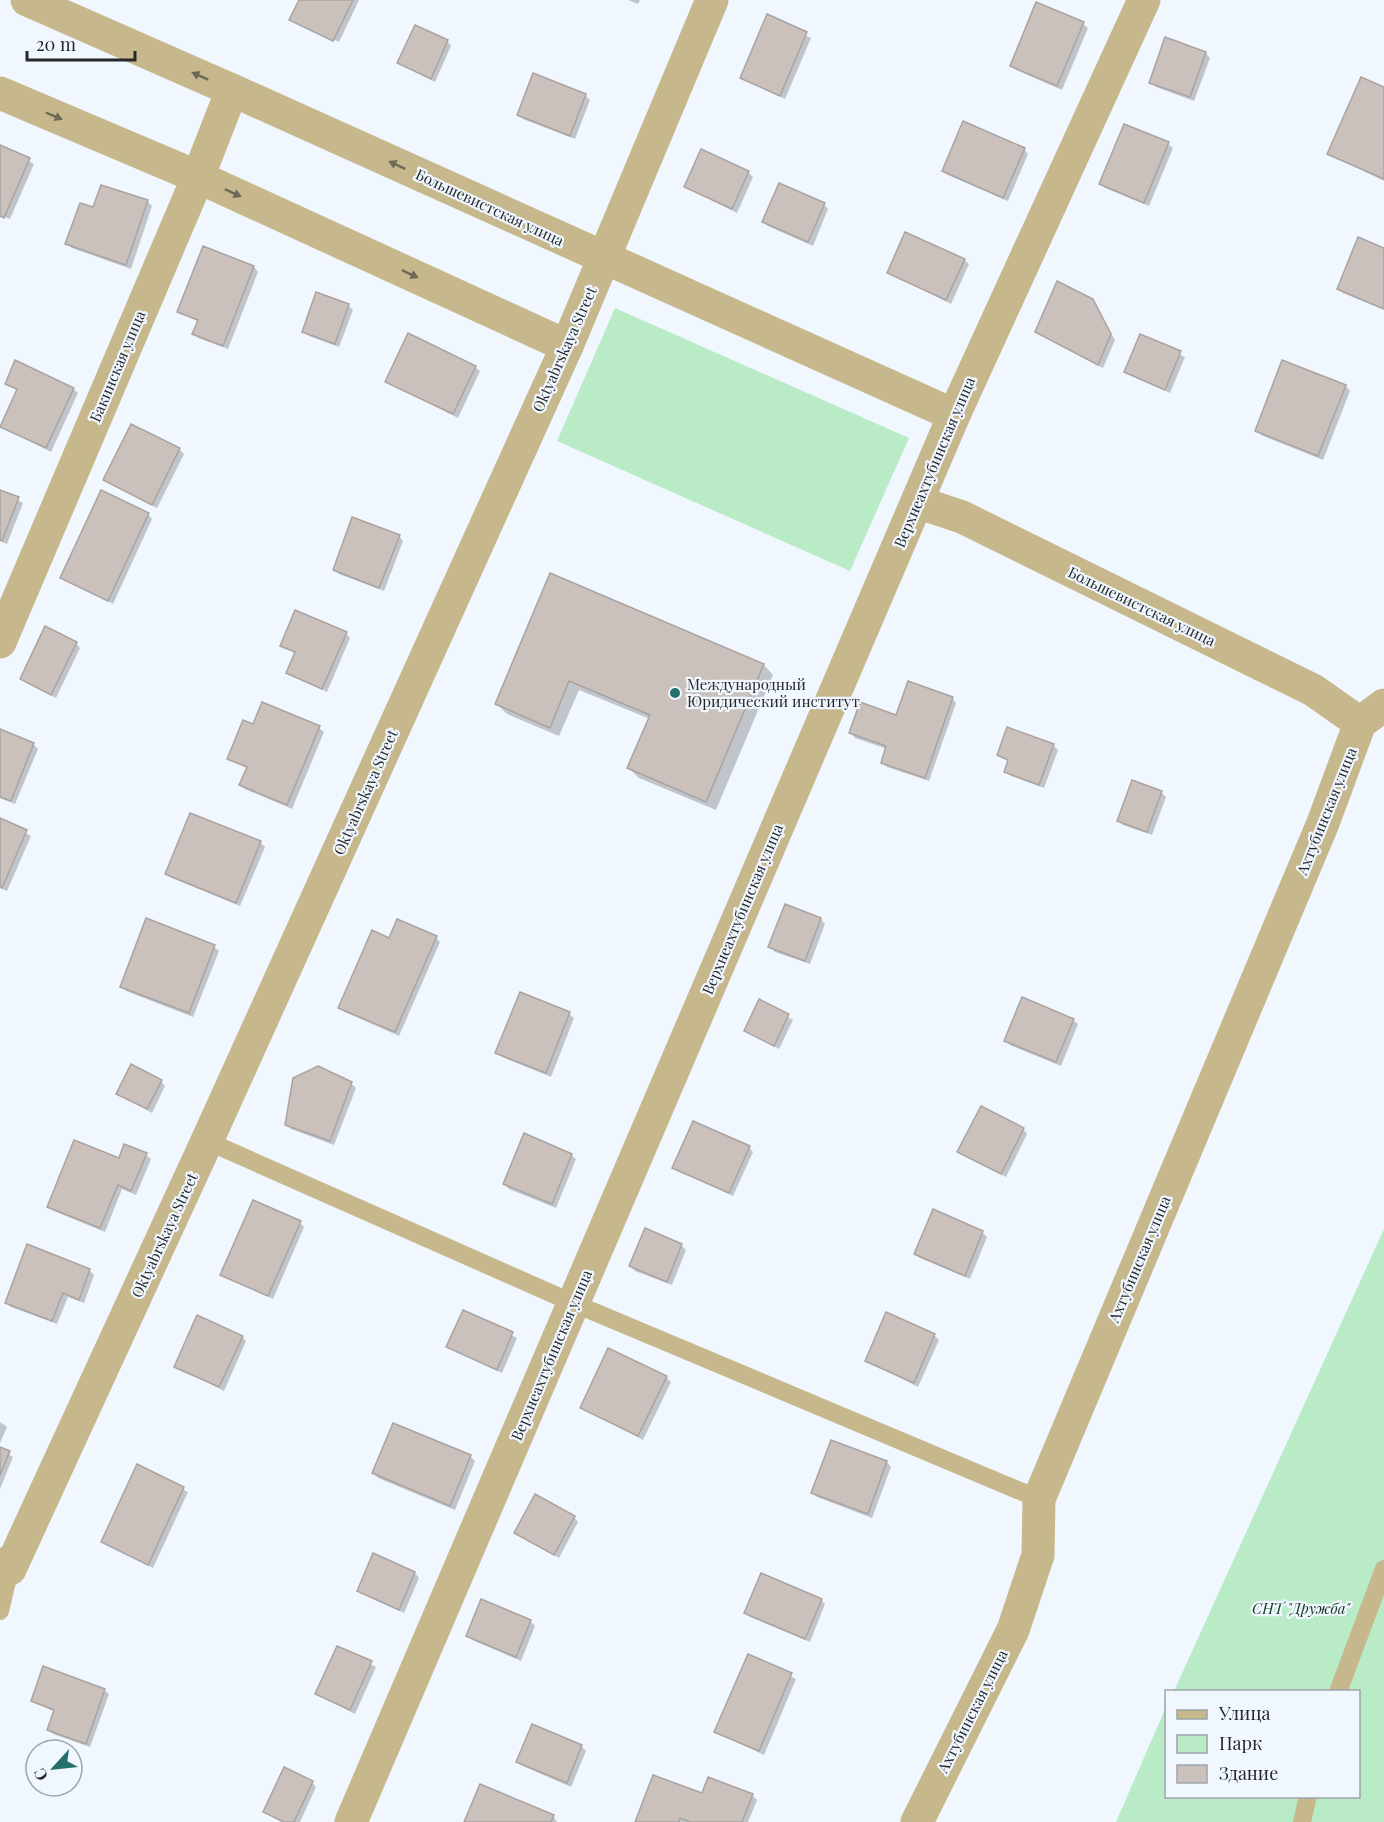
<svg xmlns="http://www.w3.org/2000/svg" width="1384" height="1822" viewBox="0 0 1384 1822" font-family="'Playfair Display',serif">
<rect width="100%" height="100%" fill="#f0f7fe"/>
<g fill="#baebc7">
<polygon points="615,308 909,438 850,571 557,441"/>
<polygon points="1384,1229 1384,1822 1116,1822 1166,1707 1166,1796 1358,1796 1358,1692 1174,1691"/>
</g>
<g fill="#0003">
<polygon points="300,0 359,0 339,42 291,20"/>
<polygon points="628,0 640,0 638,4"/>
<polygon points="1037,4 1083,24 1088,28 1062,90 1016,70 1012,66"/>
<polygon points="768,16 811,38 785,99 741,78"/>
<polygon points="1166,39 1206,53 1210,58 1194,101 1156,87 1151,82"/>
<polygon points="447,41 451,46 435,82 399,63"/>
<polygon points="1384,89 1384,181 1329,154"/>
<polygon points="585,95 590,100 575,139 523,119 519,115"/>
<polygon points="1168,144 1173,148 1149,206 1105,188 1101,184"/>
<polygon points="0,147 34,164 10,219 0,215"/>
<polygon points="1024,149 1028,154 1008,201 948,175 943,171"/>
<polygon points="748,172 753,177 737,213 685,187"/>
<polygon points="102,186 148,202 152,206 131,269 72,248 67,243 94,209"/>
<polygon points="824,204 828,209 813,246 768,226 764,222"/>
<polygon points="204,248 254,267 258,272 228,349 198,338 194,333 199,322 179,312"/>
<polygon points="1384,250 1384,310 1343,293 1338,289"/>
<polygon points="964,260 969,264 951,304 889,273"/>
<polygon points="1092,300 1115,340 1103,368 1037,332"/>
<polygon points="348,305 353,310 339,347 309,336 304,332"/>
<polygon points="1141,335 1185,357 1170,393 1126,372"/>
<polygon points="1283,362 1346,386 1350,391 1323,460 1261,435 1257,430"/>
<polygon points="475,367 480,371 458,418 387,382"/>
<polygon points="6,384 73,389 78,393 51,452 1,426 18,391"/>
<polygon points="179,449 184,454 157,508 105,480"/>
<polygon points="0,491 23,503 7,544 0,541"/>
<polygon points="148,514 152,519 113,604 62,578"/>
<polygon points="399,536 403,541 384,591 339,574 334,569"/>
<polygon points="551,575 764,665 773,675 716,810 639,778 629,768 650,719 579,690 559,736 507,714 497,704"/>
<polygon points="346,633 350,638 327,692 288,673 296,654 282,645"/>
<polygon points="76,643 80,648 56,698 22,679"/>
<polygon points="952,698 956,703 929,781 887,767 882,762 887,749 855,738 851,733"/>
<polygon points="263,704 319,728 324,732 292,809 245,789 241,785 248,769 229,758 253,726"/>
<polygon points="0,731 33,744 38,749 15,804 0,798"/>
<polygon points="1053,745 1058,750 1044,788 1011,776 1006,772 1009,762 998,755"/>
<polygon points="1161,792 1166,797 1152,835 1123,825 1119,821"/>
<polygon points="0,820 31,836 7,891 0,888"/>
<polygon points="260,842 265,847 240,906 172,878 167,874"/>
<polygon points="785,906 821,919 825,924 810,964 775,952 770,947"/>
<polygon points="436,938 440,942 399,1036 345,1012 340,1007 390,940"/>
<polygon points="214,947 219,951 193,1017 126,991 122,986"/>
<polygon points="760,1001 793,1020 779,1049 746,1031"/>
<polygon points="569,1014 574,1018 551,1077 502,1057 497,1053"/>
<polygon points="1073,1020 1078,1024 1061,1066 1010,1045 1006,1040"/>
<polygon points="161,1081 165,1086 152,1113 118,1093"/>
<polygon points="351,1083 356,1088 334,1145 291,1129 286,1124"/>
<polygon points="1023,1129 1027,1134 1006,1177 959,1152"/>
<polygon points="749,1147 753,1152 733,1196 674,1168"/>
<polygon points="146,1155 151,1159 136,1195 122,1189 105,1232 54,1211 49,1206 120,1160"/>
<polygon points="571,1155 576,1159 556,1208 509,1189 505,1184"/>
<polygon points="300,1223 304,1227 273,1299 222,1275"/>
<polygon points="982,1232 987,1237 970,1279 920,1258 916,1254"/>
<polygon points="681,1245 686,1250 672,1285 635,1271 631,1266"/>
<polygon points="89,1270 94,1275 84,1303 68,1297 57,1324 11,1307 6,1302"/>
<polygon points="464,1312 517,1338 502,1373 448,1347"/>
<polygon points="934,1335 939,1340 918,1387 867,1361"/>
<polygon points="242,1337 246,1341 224,1391 176,1366"/>
<polygon points="666,1377 671,1382 643,1440 581,1408"/>
<polygon points="0,1422 7,1427 0,1443"/>
<polygon points="832,1442 887,1462 891,1467 872,1518 817,1497 813,1493"/>
<polygon points="0,1449 13,1457 0,1489"/>
<polygon points="470,1456 475,1461 455,1510 378,1478 374,1473"/>
<polygon points="137,1466 188,1492 153,1568 102,1542"/>
<polygon points="574,1517 578,1522 559,1558 516,1533"/>
<polygon points="415,1573 419,1578 404,1613 358,1591"/>
<polygon points="821,1600 825,1604 810,1642 750,1617 746,1613"/>
<polygon points="530,1621 535,1626 521,1661 472,1640 468,1636"/>
<polygon points="337,1648 376,1667 355,1714 317,1694"/>
<polygon points="748,1656 796,1679 764,1755 716,1732"/>
<polygon points="104,1690 109,1694 90,1747 53,1734 48,1729 55,1712 32,1701"/>
<polygon points="533,1726 582,1747 586,1751 571,1787 523,1766 518,1762"/>
<polygon points="312,1782 316,1787 300,1822 281,1822 265,1812"/>
<polygon points="703,1795 752,1795 757,1800 748,1822 636,1822"/>
<polygon points="553,1816 557,1822 466,1822"/>
</g>
<g fill="#cac1bd" stroke="#aba39f" stroke-width="1.5">
<polygon points="299,0 353,0 333,41 289,20"/>
<polygon points="1036,2 1084,22 1057,86 1010,66"/>
<polygon points="767,14 807,32 780,96 740,78"/>
<polygon points="415,25 448,40 431,79 397,63"/>
<polygon points="1165,37 1206,52 1190,97 1149,83"/>
<polygon points="533,73 586,94 570,136 517,115"/>
<polygon points="1361,77 1384,87 1384,179 1327,154"/>
<polygon points="963,121 1025,148 1003,198 942,171"/>
<polygon points="1124,124 1169,142 1144,203 1099,184"/>
<polygon points="0,145 30,158 4,218 0,216"/>
<polygon points="701,149 749,171 732,209 684,187"/>
<polygon points="779,183 825,203 808,242 762,222"/>
<polygon points="101,185 148,200 126,265 65,244 80,203 93,207"/>
<polygon points="905,232 965,259 946,300 887,273"/>
<polygon points="1358,237 1384,248 1384,309 1337,289"/>
<polygon points="203,246 254,266 223,346 192,334 198,320 177,312"/>
<polygon points="1057,281 1093,299 1111,334 1098,365 1035,332"/>
<polygon points="316,292 349,304 335,344 302,332"/>
<polygon points="408,333 476,366 453,414 385,382"/>
<polygon points="1140,334 1181,351 1165,390 1124,372"/>
<polygon points="15,360 74,388 46,448 0,427 17,389 5,384"/>
<polygon points="1282,360 1346,385 1318,456 1255,431"/>
<polygon points="131,424 180,448 152,505 103,480"/>
<polygon points="0,490 19,497 2,541 0,540"/>
<polygon points="101,490 149,513 108,601 60,578"/>
<polygon points="352,517 400,535 379,588 333,570"/>
<polygon points="550,573 764,664 706,802 627,768 650,715 569,681 550,728 495,704"/>
<polygon points="295,610 347,632 322,689 286,673 295,652 280,646"/>
<polygon points="45,626 77,642 51,695 20,679"/>
<polygon points="908,681 953,697 925,778 881,763 886,746 849,733 860,702 896,715"/>
<polygon points="262,702 320,726 287,805 239,785 247,767 227,759 243,720 253,724"/>
<polygon points="1007,727 1054,744 1039,785 1004,772 1008,760 997,755"/>
<polygon points="0,729 34,743 11,801 0,797"/>
<polygon points="1132,780 1162,791 1147,832 1117,821"/>
<polygon points="190,813 261,841 236,903 165,874"/>
<polygon points="0,818 27,830 2,888 0,887"/>
<polygon points="785,904 821,918 805,961 768,947"/>
<polygon points="146,918 215,945 189,1013 120,987"/>
<polygon points="397,919 437,936 395,1032 338,1008 372,930 389,938"/>
<polygon points="520,992 570,1012 546,1073 495,1053"/>
<polygon points="1022,997 1074,1019 1056,1062 1004,1041"/>
<polygon points="759,999 789,1014 774,1046 744,1031"/>
<polygon points="131,1064 162,1080 147,1109 116,1094"/>
<polygon points="318,1066 352,1082 330,1141 285,1125 293,1078"/>
<polygon points="981,1106 1024,1128 1001,1174 957,1152"/>
<polygon points="693,1121 750,1146 729,1193 672,1168"/>
<polygon points="524,1133 572,1154 552,1204 503,1184"/>
<polygon points="74,1140 119,1158 124,1144 147,1153 131,1191 118,1185 100,1228 47,1207"/>
<polygon points="253,1200 301,1221 268,1296 220,1275"/>
<polygon points="933,1209 983,1231 965,1276 914,1254"/>
<polygon points="645,1228 682,1244 667,1282 629,1266"/>
<polygon points="27,1244 90,1269 79,1300 63,1293 52,1321 5,1303"/>
<polygon points="463,1310 513,1332 497,1370 446,1347"/>
<polygon points="886,1312 935,1334 914,1383 865,1361"/>
<polygon points="197,1315 243,1336 219,1387 174,1367"/>
<polygon points="608,1348 667,1376 638,1436 580,1408"/>
<polygon points="393,1423 471,1455 450,1506 372,1473"/>
<polygon points="831,1440 887,1461 868,1514 811,1493"/>
<polygon points="0,1447 10,1451 0,1475"/>
<polygon points="137,1464 184,1487 148,1565 101,1542"/>
<polygon points="535,1494 575,1516 554,1555 514,1533"/>
<polygon points="373,1553 415,1572 399,1610 357,1591"/>
<polygon points="761,1573 822,1599 805,1639 744,1613"/>
<polygon points="481,1599 531,1620 516,1657 466,1636"/>
<polygon points="337,1646 372,1661 350,1710 315,1694"/>
<polygon points="748,1654 792,1673 759,1751 714,1732"/>
<polygon points="43,1666 105,1689 86,1744 47,1730 54,1710 31,1701"/>
<polygon points="532,1724 582,1745 567,1783 516,1762"/>
<polygon points="284,1767 313,1781 294,1822 284,1822 263,1812"/>
<polygon points="653,1775 702,1793 708,1777 753,1794 742,1822 690,1822 680,1818 679,1822 635,1822"/>
<polygon points="480,1784 554,1815 551,1822 464,1822"/>
</g>
<g fill="none" stroke-linecap="round" stroke-linejoin="round">
<g stroke="#c6b88c" stroke-width="18">
<polyline points="207,1141 573,1303 1039,1499"/>
<polyline points="0,1611 10,1569"/>
<polyline points="1338,1692 1384,1569"/>
<polyline points="1302,1822 1308,1796"/>
</g>
<g stroke="#c6b88c" stroke-width="33">
<polyline points="27,0 232,90 954,415"/>
<polyline points="0,93 198,177 567,346"/>
<polyline points="917,502 962,517 1313,690 1360,723"/>
<polyline points="0,642 198,177 232,90"/>
<polyline points="0,1564 10,1569 207,1141 567,346 712,0"/>
<polyline points="351,1822 954,415 1144,0"/>
<polyline points="917,1822 1013,1630 1038,1555 1039,1499 1323,823 1360,723 1384,705"/>
</g>
</g>
<defs><path id="oneway-solid" d="M-6-.8H1V-3.2L6.5 0L1 3.2V.8H-6Z" transform="scale(1.5)"/></defs>
<g fill="#6e6956">
<use href="#oneway-solid" transform="translate(200 76) rotate(-156)"/>
<use href="#oneway-solid" transform="translate(54 116) rotate(23)"/>
<use href="#oneway-solid" transform="translate(397 165) rotate(-155)"/>
<use href="#oneway-solid" transform="translate(233 193) rotate(25)"/>
<use href="#oneway-solid" transform="translate(410 274) rotate(25)"/>
</g>
<circle fill="#256f6d" stroke="#f0f7fe" stroke-width="2" cx="675" cy="693" r="6"/>
<g text-anchor="middle" dominant-baseline="central" stroke-width="4.5" stroke-linejoin="round" paint-order="stroke">
<g font-size="15" fill="#26282a" stroke="#f0f7fe">
<text transform="translate(490 207) rotate(25)">Большевистская улица</text>
<text transform="translate(564 349) rotate(-66)">Oktyabrskaya Street</text>
<text transform="translate(117 366) rotate(-67)">Бакинская улица</text>
<text transform="translate(934 462) rotate(-67)">Верхнеахтубинская улица</text>
<text transform="translate(1142 606) rotate(26)">Большевистская улица</text>
<text transform="translate(365 792) rotate(-66)">Oktyabrskaya Street</text>
<text transform="translate(1326 811) rotate(-68)">Ахтубинская улица</text>
<text transform="translate(742 909) rotate(-67)">Верхнеахтубинская улица</text>
<text transform="translate(164 1235) rotate(-65)">Oktyabrskaya Street</text>
<text transform="translate(1139 1259) rotate(-67)">Ахтубинская улица</text>
<text transform="translate(551 1355) rotate(-67)">Верхнеахтубинская улица</text>
<text transform="translate(972 1711) rotate(-63)">Ахтубинская улица</text>
</g>
<g font-size="15" fill="#26282a" stroke="#f0f7fe" text-anchor="start">
<text x="687" y="684">Международный<tspan x="687" dy="17">Юридический институт</tspan></text>
</g>
<g font-size="15" font-style="italic" fill="#133a21" stroke="#f0f7fe">
<text x="1301" y="1608">СНТ "Дружба"</text>
</g>
</g>
<rect x="1165" y="1690" width="195" height="108" fill="#f0f7fe" stroke="#9fa4a9" stroke-width="1.5"/>
<rect x="1177" y="1710" width="30" height="9" fill="#c6b88c" stroke="#9fa4a9" stroke-width="1.5"/>
<text x="1219" y="1720" font-size="18" fill="#26282a">Улица</text>
<rect x="1177" y="1735" width="30" height="18" fill="#baebc7" stroke="#9fa4a9" stroke-width="1.5"/>
<text x="1219" y="1750" font-size="18" fill="#26282a">Парк</text>
<rect x="1177" y="1765" width="30" height="18" fill="#cac1bd" stroke="#9fa4a9" stroke-width="1.5"/>
<text x="1219" y="1780" font-size="18" fill="#26282a">Здание</text>
<g transform="translate(54 1768) rotate(243)"><circle r="28" fill="#f0f7fe" stroke="#9fa4a9" stroke-width="1.5"/>
<path d="M0-4.5L10 22L0 15L-10 22Z" fill="#256f6d"/>
<text y="-9" font-size="16" font-weight="bold" text-anchor="middle" fill="#26282a">С</text>
</g>
<path d="M27 51v9h108v-9" fill="none" stroke="#26282a" stroke-width="3"/>
<text x="36" y="51" font-size="18" fill="#26282a" stroke="#f0f7fe" stroke-width="4.5" paint-order="stroke">20 m</text>
</svg>
